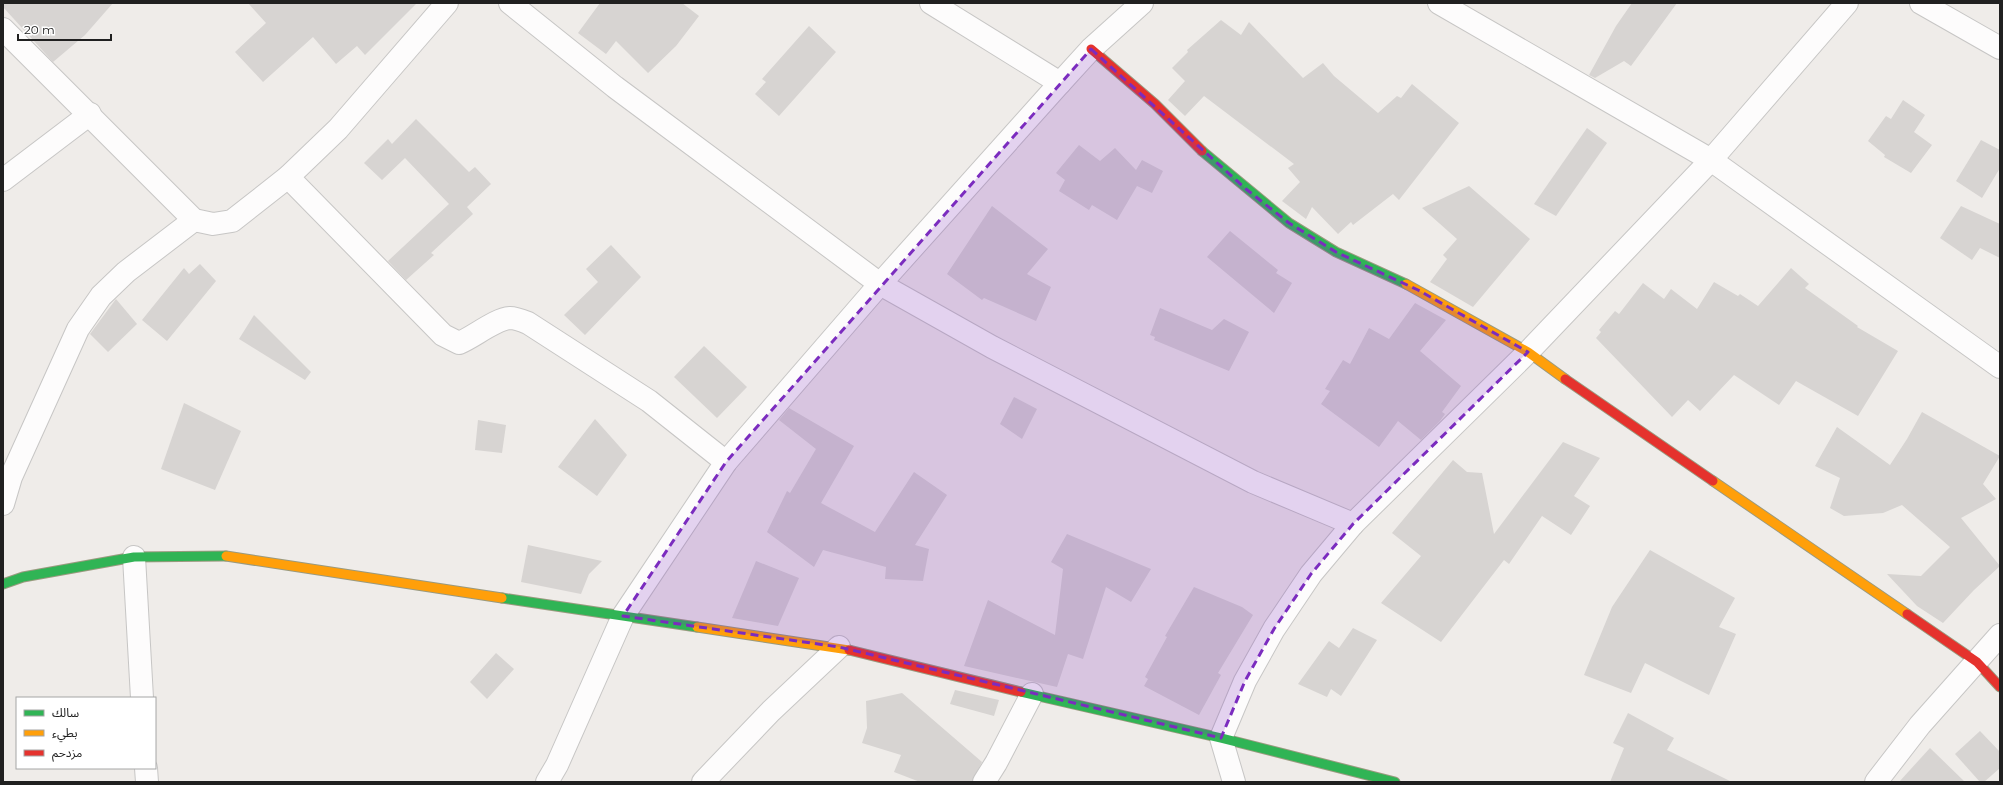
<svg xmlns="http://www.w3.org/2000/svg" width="2003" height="785" viewBox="0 0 2003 785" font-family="Montserrat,'Noto Sans Arabic',sans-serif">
<rect width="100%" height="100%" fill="#efece9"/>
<g fill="#d7d4d2">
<polygon points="3,3 113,3 85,35 53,62 3,7"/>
<polygon points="248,3 417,3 365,55 357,46 336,64 313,37 263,82 235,52 266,23"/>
<polygon points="600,3 682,3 699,16 676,46 648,73 616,41 606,54 578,33"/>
<polygon points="1632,3 1677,3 1631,66 1624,61 1595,78 1589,75 1616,26"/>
<polygon points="1221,20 1241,35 1249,22 1303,78 1323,63 1334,76 1378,113 1397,96 1401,98 1412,84 1459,123 1399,200 1393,194 1353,225 1351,222 1338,234 1312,207 1306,219 1282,201 1300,182 1288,168 1294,164 1204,96 1185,116 1168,100 1185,81 1172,68 1188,52 1187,50"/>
<polygon points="809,26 836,52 779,116 755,94 766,82 762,79"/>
<polygon points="1903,100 1925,115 1914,132 1932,145 1911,173 1884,157 1885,155 1868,141 1886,116 1891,119"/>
<polygon points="416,119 469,172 475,167 491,184 467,207 473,214 431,253 434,255 406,280 388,261 449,204 405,158 382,180 364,163 388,139 392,144"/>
<polygon points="1587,128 1607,143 1556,216 1534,204"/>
<polygon points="1981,140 2000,150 2000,168 1982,198 1956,181"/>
<polygon points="1079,145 1100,161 1115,148 1136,170 1142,160 1163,171 1152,193 1137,186 1117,220 1092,205 1089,210 1059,191 1065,180 1056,173"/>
<polygon points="1469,186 1530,239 1473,307 1430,282 1447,259 1443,255 1457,239 1422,208"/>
<polygon points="992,206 1048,249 1027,274 1051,287 1036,321 984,298 982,300 947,274"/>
<polygon points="1961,206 2000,224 2000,258 1980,248 1972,260 1940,238"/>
<polygon points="1230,231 1278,270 1276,273 1292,283 1274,313 1207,257"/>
<polygon points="611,245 641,277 585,335 564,315 598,282 586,269"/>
<polygon points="200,264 216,281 167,341 142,320 184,268 189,274"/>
<polygon points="1791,268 1809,284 1805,288 1858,326 1857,327 1898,351 1858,416 1796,381 1779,405 1734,375 1700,411 1688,400 1672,417 1596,338 1601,332 1599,330 1615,311 1619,314 1643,283 1664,299 1671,289 1697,309 1714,282 1738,296 1740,294 1758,306"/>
<polygon points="116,299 137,324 108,352 90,334"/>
<polygon points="1415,303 1446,320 1420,351 1461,386 1442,412 1445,414 1440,421 1421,440 1398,421 1379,447 1321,404 1330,391 1325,389 1343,360 1350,364 1369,328 1389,339"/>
<polygon points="1160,308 1212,330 1224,319 1249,332 1229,371 1154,340 1155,337 1150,335"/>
<polygon points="254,315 311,372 305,380 239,339"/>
<polygon points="704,346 747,387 717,418 674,377"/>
<polygon points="1014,397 1037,409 1022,439 1000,424"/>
<polygon points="184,403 241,431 215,490 161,469"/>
<polygon points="789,408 854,446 821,503 875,532 914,472 947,495 915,545 929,549 923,581 885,579 886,567 823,550 814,567 767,532 787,491 790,493 816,449 779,420"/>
<polygon points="1922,412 2000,456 1983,484 1996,499 1961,518 2000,566 1974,590 1943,623 1917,606 1887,574 1921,576 1950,547 1902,505 1883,513 1844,516 1830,508 1840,478 1815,466 1837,427 1890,465 1907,439"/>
<polygon points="595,419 627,455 597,496 558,467"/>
<polygon points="478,420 506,425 502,453 475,450"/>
<polygon points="1563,442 1600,458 1574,496 1590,506 1571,535 1542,516 1509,564 1504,560 1441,642 1381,603 1421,556 1392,533 1453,460 1467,472 1482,473 1494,534"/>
<polygon points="1067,534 1151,569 1131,602 1106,587 1083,659 1068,654 1057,687 964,666 988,600 1055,635 1063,569 1051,562"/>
<polygon points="528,545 602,561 589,574 581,594 521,582"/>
<polygon points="1650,550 1735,598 1719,627 1736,634 1709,695 1645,663 1631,693 1584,675 1612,607"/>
<polygon points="756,561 799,578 778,626 732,618"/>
<polygon points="1194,587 1242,607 1253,615 1218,673 1221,675 1199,715 1144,686 1148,679 1145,677 1167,637 1165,636"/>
<polygon points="1353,628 1377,640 1341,696 1331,689 1327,697 1298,684 1329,641 1339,648"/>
<polygon points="496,653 514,669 487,699 470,682"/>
<polygon points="955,690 999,700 994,716 950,704"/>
<polygon points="902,693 982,762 972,782 920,782 894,772 901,755 862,743 867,728 866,701"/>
<polygon points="1628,713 1674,738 1667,750 1732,782 1610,782 1624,748 1613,743"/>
<polygon points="1980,731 2000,752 2000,768 1984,782 1980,782 1955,754"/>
<polygon points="1930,748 1965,782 1899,782"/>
</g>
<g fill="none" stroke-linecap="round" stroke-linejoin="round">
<g stroke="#c7c6c5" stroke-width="24">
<g id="street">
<polyline points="510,3 615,87 880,284 992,347 1253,482 1353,524"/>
<polyline points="931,3 1060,83"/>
<polyline points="1439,3 1711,160 2000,367"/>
<polyline points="1921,3 2000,48"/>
<polyline points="3,29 194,220 213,224 232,221 288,177 338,129 447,3"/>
<path d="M288,177L443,335L459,343C474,337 495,319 510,318C515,318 523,321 528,323L649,401L726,462"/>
<polyline points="3,180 90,114"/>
<polyline points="3,504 11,477 78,329 101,296 126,272 194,220"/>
<polyline points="134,557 142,698"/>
<polyline points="146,768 147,782"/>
<polyline points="547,782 557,765 623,616 726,462 880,284 1060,83 1091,49 1142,3"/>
<polyline points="703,782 771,711 839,647"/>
<polyline points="984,782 996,763 1032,694"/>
<polyline points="1234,782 1221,738 1245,681 1274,629 1311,574 1353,524 1528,352 1711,160 1847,3"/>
<polyline points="1876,782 1920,725 2000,635"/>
</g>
</g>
<g stroke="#9a9a7f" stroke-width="11">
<g id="fast">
<polyline points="1202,151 1289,223 1336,252 1406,284"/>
<polyline points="3,584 23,577 134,557 226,556"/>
<polyline points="502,598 697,627"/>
<polyline points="1021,692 1221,738 1395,782"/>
</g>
</g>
<g stroke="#9a9a7f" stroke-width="11">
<g id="slow">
<polyline points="1406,284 1528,352 1565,379"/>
<polyline points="1713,481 1907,614"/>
<polyline points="226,556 502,598"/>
<polyline points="697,627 849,650"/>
</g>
</g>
<g stroke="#9a9a7f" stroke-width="11">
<g id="jam">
<polyline points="1091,49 1155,104 1202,151"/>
<polyline points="1565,379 1713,481"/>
<polyline points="1907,614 1977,662 2000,687"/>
<polyline points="849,650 1021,692"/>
</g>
</g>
<use href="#street" stroke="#fdfcfc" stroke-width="22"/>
<use href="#fast" stroke="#30b455" stroke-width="9"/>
<use href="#slow" stroke="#ff9f0a" stroke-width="9"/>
<use href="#jam" stroke="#e5322d" stroke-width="9"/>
</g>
<path fill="#7b2cbf" fill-opacity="0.2" stroke="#7b2cbf" stroke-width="3" stroke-dasharray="8 5" stroke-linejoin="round" d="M1091,49L1246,189L1289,223L1336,252L1418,290L1528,352L1353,524L1311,574L1274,629L1245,681L1221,738L839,647L623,616L726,462Z"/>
<rect width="2003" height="785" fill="none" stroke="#202020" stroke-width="8"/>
<rect x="16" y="697" width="140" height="72" fill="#ffffff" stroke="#a6a6a6"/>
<rect x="24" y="710" width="20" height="6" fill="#30b455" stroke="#a6a6a6"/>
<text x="52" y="717" font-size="12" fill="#202020">سالك</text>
<rect x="24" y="730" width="20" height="6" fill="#ff9f0a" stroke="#a6a6a6"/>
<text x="52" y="737" font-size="12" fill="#202020">بطيء</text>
<rect x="24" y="750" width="20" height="6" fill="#e5322d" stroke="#a6a6a6"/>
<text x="52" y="757" font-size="12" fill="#202020">مزدحم</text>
<path d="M18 34v6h93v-6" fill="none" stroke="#202020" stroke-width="2"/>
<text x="24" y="34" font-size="12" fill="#202020" stroke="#ffffff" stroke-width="3" paint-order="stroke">20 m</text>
</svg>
